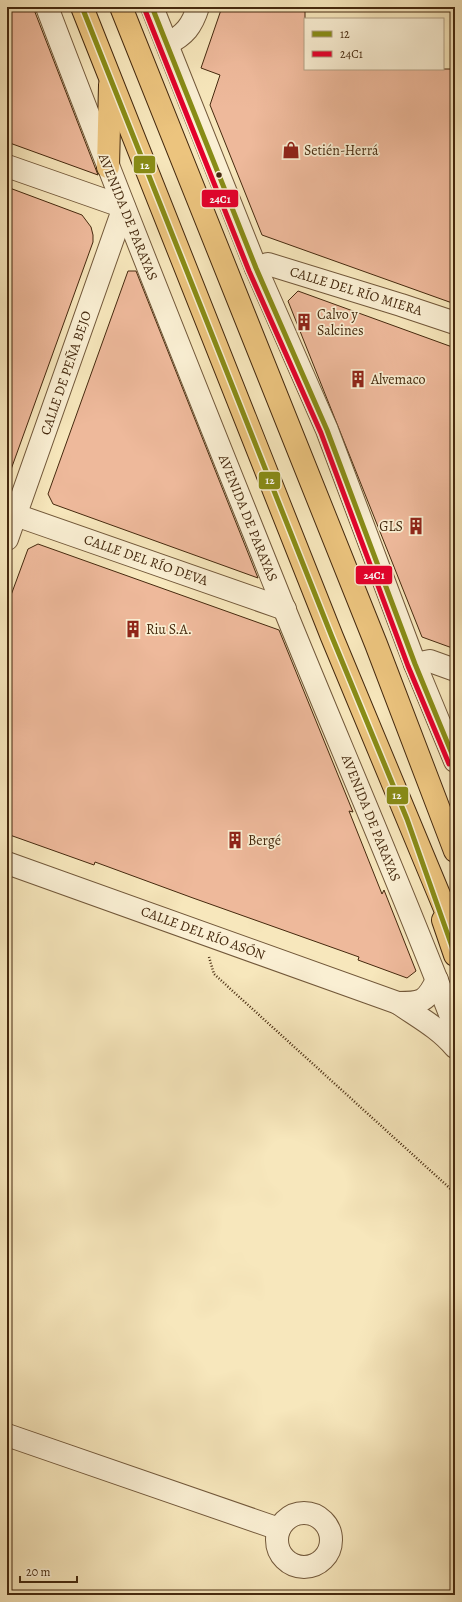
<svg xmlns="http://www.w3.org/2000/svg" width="462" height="1602" viewBox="0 0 462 1602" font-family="Alegreya,serif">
<rect width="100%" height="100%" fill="#f7e7bc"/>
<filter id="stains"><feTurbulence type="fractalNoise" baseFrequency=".005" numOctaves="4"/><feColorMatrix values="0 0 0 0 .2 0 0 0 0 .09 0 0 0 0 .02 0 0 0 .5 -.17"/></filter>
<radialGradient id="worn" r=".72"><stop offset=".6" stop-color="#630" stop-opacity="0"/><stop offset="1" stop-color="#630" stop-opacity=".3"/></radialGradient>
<g fill="#eeb99b" stroke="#45290e">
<polygon points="7,7 33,7 98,175 7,142"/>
<polygon points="222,7 305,7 305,69 455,69 455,304 262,235 210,105 220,75 201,68"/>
<polygon points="7,187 82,215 91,227 93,235 93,242 9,475 7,475"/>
<polygon points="128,271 136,271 258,578 53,504 48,494"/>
<polygon points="298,291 455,348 455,649 422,637 288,301"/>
<polygon points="38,544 279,630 353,812 349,811 382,894 384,890 416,971 407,978 358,960 359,957 193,898 95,862 94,865 7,834 7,606 28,549"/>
</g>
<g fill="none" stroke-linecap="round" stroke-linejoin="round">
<g stroke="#72583a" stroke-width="24">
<g id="minor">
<path d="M47,7C123,208 204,408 284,608C341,748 401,886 455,1027"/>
<polyline points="152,7 256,268 327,430 415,664 455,761"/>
<path d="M167,44C185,35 192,26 198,7"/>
<polyline points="7,166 124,207 7,539"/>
<polyline points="256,268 268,264 401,305 455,323"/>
<polyline points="7,512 285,609"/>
<polyline points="415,664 430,661 455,670"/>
<path d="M7,863L398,1003C418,1017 439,1028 455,1047"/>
<path d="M398,1003C422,1003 426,1002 437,980"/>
<polyline points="7,1435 279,1529"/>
<circle cx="304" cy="1540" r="27"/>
</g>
</g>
<g stroke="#45290e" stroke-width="24">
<g id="highway">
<polyline points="82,7 332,637 455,933"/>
<polyline points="121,7 376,644 455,851"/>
<polyline points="108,167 110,85"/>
<polyline points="443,920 455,955"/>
</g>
</g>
<polyline stroke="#45290e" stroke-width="2.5" stroke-dasharray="1 2" stroke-linecap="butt" points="209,957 214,974 455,1193"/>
<use href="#minor" stroke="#faefd3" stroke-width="22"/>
<use href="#highway" stroke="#ecc47e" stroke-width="22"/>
<g stroke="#faefd3" stroke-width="8">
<g id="bus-1">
<polyline points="82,7 332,637 407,819 455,955"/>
<polyline points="152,7 256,268 327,430 415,664 455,761"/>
</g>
</g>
<g stroke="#faefd3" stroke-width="8">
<polyline id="bus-2" points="145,10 249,271 321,433 408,666 449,764"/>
</g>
<use href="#bus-1" stroke="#888c16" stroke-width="5"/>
<use href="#bus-2" stroke="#e4002b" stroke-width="5"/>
</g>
<defs>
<g id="shop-bare" transform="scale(1.38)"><path d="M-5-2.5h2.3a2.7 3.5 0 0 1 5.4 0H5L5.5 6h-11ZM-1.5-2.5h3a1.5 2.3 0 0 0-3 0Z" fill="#8f2418" stroke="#faefd3" stroke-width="2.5" paint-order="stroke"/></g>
<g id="building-bare" transform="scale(1.38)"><path d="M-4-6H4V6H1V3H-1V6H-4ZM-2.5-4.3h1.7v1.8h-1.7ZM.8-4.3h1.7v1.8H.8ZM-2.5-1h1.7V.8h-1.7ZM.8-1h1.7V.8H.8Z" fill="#8f2418" stroke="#faefd3" stroke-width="2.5" paint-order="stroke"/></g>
</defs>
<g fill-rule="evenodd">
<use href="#shop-bare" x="291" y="150"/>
<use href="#building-bare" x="304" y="322"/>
<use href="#building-bare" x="358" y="379"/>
<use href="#building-bare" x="416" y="526"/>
<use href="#building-bare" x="133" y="629"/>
<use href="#building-bare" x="235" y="840"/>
</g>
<circle fill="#45290e" stroke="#faefd3" stroke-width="1.5" cx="219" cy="175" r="3.5"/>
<g text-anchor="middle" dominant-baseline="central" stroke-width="3.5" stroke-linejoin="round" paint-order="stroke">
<g font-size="14" fill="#45290e" stroke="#faefd3" text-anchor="start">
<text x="304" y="150">Setién-Herrá</text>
<text x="317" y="314">Calvo y<tspan x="317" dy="16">Salcines</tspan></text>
<text x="371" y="379">Alvemaco</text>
<text x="403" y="526" text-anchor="end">GLS</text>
<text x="146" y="629">Riu S.A.</text>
<text x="248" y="840">Bergé</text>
</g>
<g font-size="14" fill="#45290e" stroke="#faefd3">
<text transform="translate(128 217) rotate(68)">AVENIDA DE PARAYAS</text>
<text transform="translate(356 291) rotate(17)">CALLE DEL RÍO MIERA</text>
<text transform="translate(66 373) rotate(-71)">CALLE DE PEÑA BEJO</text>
<text transform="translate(248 518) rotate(68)">AVENIDA DE PARAYAS</text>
<text transform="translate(146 560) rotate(19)">CALLE DEL RÍO DEVA</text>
<text transform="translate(371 818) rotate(68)">AVENIDA DE PARAYAS</text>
<text transform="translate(203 933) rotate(20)">CALLE DEL RÍO ASÓN</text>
</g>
</g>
<g stroke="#faefd3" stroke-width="1.5">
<rect x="133" y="155" width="23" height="19" rx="4" fill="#888c16"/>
<rect x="201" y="189" width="38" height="19" rx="4" fill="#e4002b"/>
<rect x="258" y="471" width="23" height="19" rx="4" fill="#888c16"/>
<rect x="355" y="565" width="38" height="20" rx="4" fill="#e4002b"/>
<rect x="386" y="786" width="23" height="19" rx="4" fill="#888c16"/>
</g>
<g font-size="11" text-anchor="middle" font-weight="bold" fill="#fff">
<text x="145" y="169">12</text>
<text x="220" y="203">24C1</text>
<text x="270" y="484">12</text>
<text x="374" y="579">24C1</text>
<text x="397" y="799">12</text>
</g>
<rect width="462" height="1602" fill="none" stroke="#f7e7bc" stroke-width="24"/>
<rect x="8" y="8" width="446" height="1586" fill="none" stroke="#45290e" stroke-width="2"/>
<rect x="12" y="12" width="438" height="1578" fill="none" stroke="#45290e"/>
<rect x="304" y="18" width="140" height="52" fill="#faefd3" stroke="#b2a084"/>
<rect x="312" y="31" width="20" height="6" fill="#888c16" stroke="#b2a084"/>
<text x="340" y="38" font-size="12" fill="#45290e">12</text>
<rect x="312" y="51" width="20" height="6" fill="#e4002b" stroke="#b2a084"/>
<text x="340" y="58" font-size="12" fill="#45290e">24C1</text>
<path d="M20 1576v6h57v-6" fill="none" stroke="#45290e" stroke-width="2"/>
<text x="26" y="1576" font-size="12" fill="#45290e" stroke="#faefd3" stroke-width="3" paint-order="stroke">20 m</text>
<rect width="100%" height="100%" filter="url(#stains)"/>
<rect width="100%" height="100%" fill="url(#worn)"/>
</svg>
